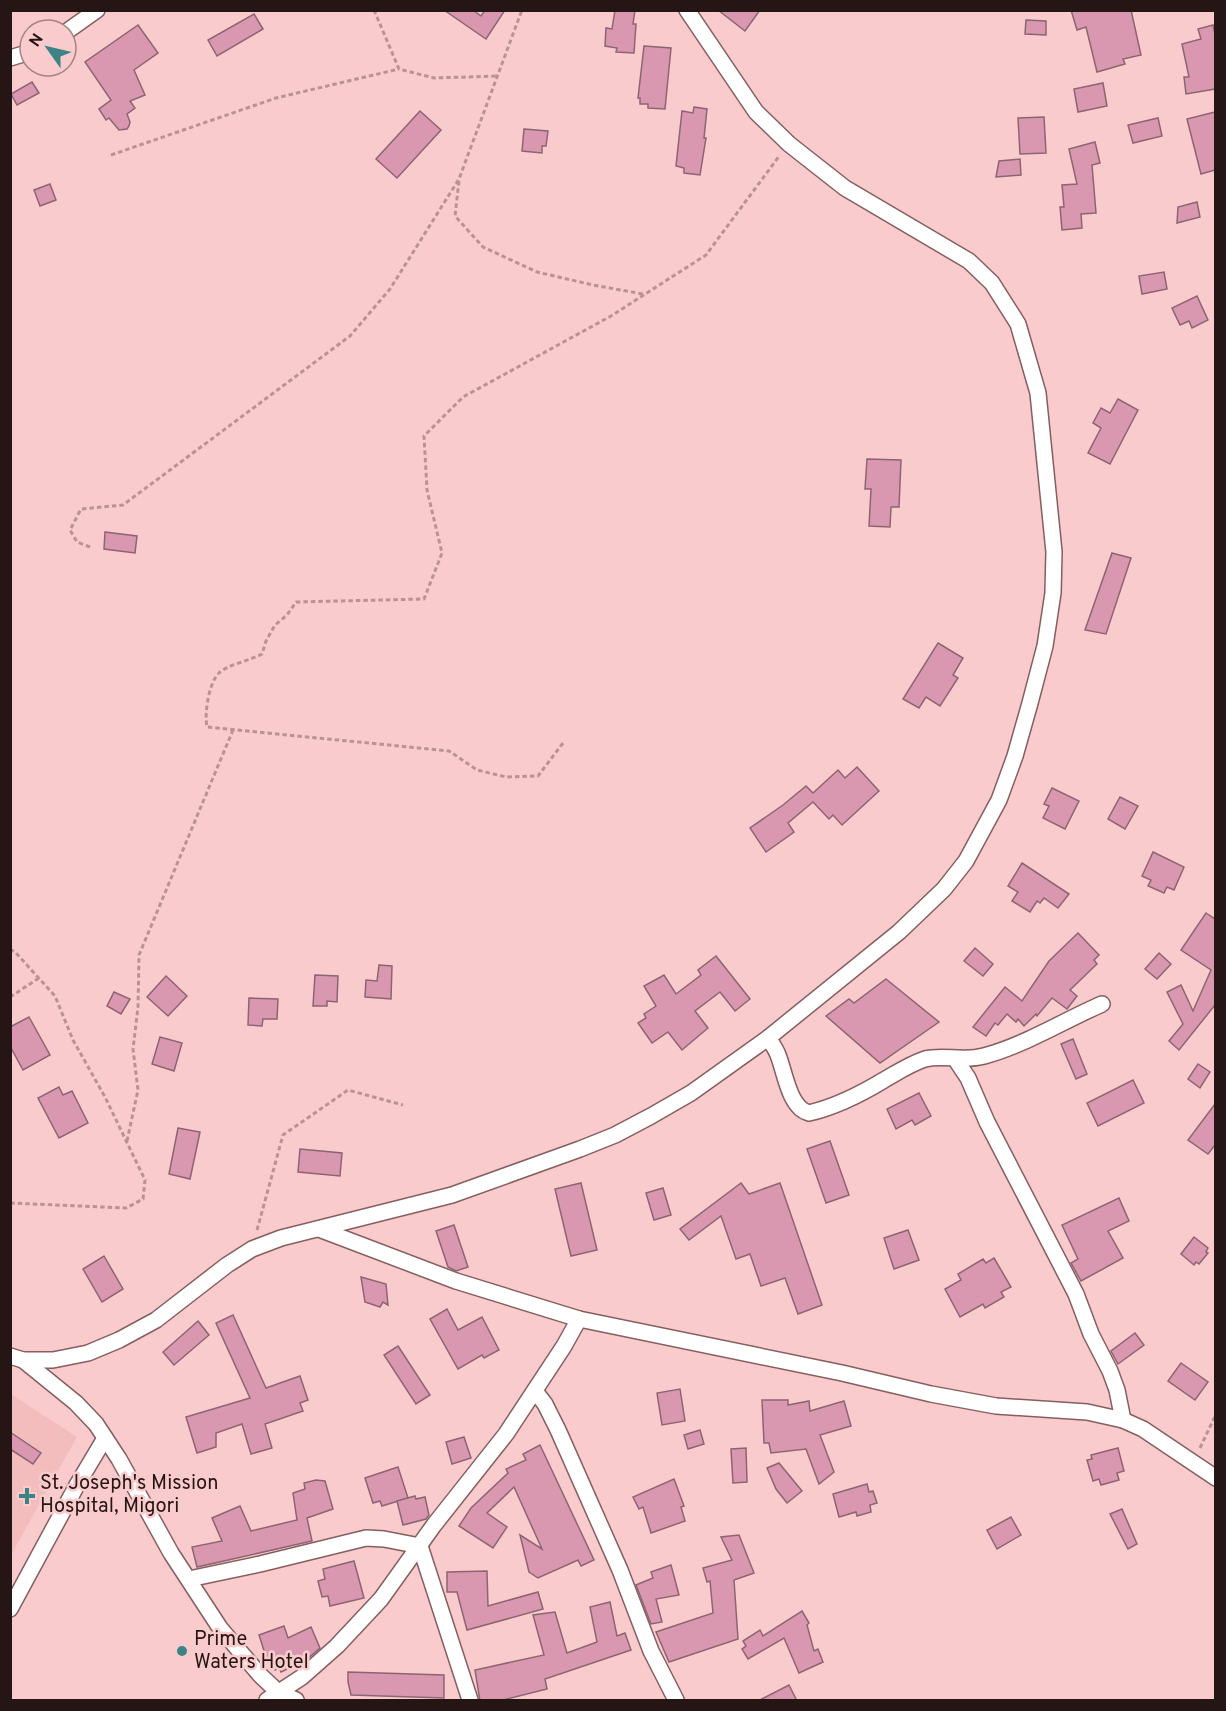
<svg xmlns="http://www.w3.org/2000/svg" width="1226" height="1711" viewBox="0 0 1226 1711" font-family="Overpass,sans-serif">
<rect width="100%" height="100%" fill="#facbcc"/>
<polygon fill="#f3bdbe" points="11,1394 77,1437 11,1555"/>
<g fill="#d998af" stroke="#8c6573" stroke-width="1.5">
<polygon points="444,10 473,10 481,16 485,10 505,10 486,39"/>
<polygon points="615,10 635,10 633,24 636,24 634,53 616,52 617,48 605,46 606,28 612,29"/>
<polygon points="718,10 760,10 745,31"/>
<polygon points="1071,10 1131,10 1141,55 1123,59 1125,64 1097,72 1086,27 1077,30"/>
<polygon points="254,14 263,29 217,56 208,40"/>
<polygon points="1026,20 1046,21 1046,35 1025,34"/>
<polygon points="138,25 158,53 134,70 145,95 130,101 135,108 127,114 130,122 129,126 127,129 119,130 109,118 106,120 99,109 111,100 85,62"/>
<polygon points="1213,25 1215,34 1215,89 1186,94 1184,77 1189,77 1182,44 1201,39 1198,29"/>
<polygon points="644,46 671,48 665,109 648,108 648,104 640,104 640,98 638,98"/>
<polygon points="32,82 39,93 17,105 11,94"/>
<polygon points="1103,83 1107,106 1078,112 1074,89"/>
<polygon points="694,107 707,109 704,138 706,138 700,175 684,173 684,168 676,166 682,111 693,113"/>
<polygon points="420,111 441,130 397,178 376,159"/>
<polygon points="1215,112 1215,170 1201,174 1187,119"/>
<polygon points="1044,117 1046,153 1020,154 1018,118"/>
<polygon points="1158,118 1162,136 1133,143 1128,125"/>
<polygon points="524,129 548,131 546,146 542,146 542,153 522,151"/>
<polygon points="1095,142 1100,163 1092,165 1096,213 1081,214 1082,228 1062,230 1060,207 1064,207 1062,185 1077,184 1069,149"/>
<polygon points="1020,159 1021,175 996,177 999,161"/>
<polygon points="50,184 56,200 40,206 34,190"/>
<polygon points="1197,202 1200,217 1177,223 1178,207"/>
<polygon points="1164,272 1167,289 1142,294 1139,276"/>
<polygon points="1197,296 1208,320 1192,328 1189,321 1180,325 1172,308"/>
<polygon points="1118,399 1138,410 1110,464 1088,453 1101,428 1093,423 1101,408 1110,413"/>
<polygon points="867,459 901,460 899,507 891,507 890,527 869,526 871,489 865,489"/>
<polygon points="105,532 137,536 135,553 104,549"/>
<polygon points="1112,553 1131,558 1106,634 1085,630"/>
<polygon points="938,643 963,658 953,675 958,678 940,706 926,697 919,708 903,699"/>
<polygon points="857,767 879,791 842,825 833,815 829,819 813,802 788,823 794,832 766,852 750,828 783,805 806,786 813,793 838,770 845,778"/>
<polygon points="1052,788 1079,801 1065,829 1043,818 1049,806 1044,804"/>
<polygon points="1120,797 1138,806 1125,829 1108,819"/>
<polygon points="1153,852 1184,867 1174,890 1167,887 1164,893 1148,886 1151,880 1142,876"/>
<polygon points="1022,863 1069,894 1058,908 1044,898 1040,903 1037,901 1030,912 1012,901 1018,892 1008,886"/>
<polygon points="1206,913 1215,919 1215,1005 1179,1050 1169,1041 1183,1024 1167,992 1181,985 1193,1011 1211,970 1181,950"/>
<polygon points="1078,933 1099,955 1094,960 1097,964 1070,990 1077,996 1067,1009 1052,998 1037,1016 1036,1014 1024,1026 1018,1019 1016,1022 1007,1014 998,1025 995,1023 986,1036 973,1027 1005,987 1022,1001 1049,961"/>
<polygon points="975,948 993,964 983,976 964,961"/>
<polygon points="1159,953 1171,964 1157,979 1145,969"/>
<polygon points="716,956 750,999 735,1011 720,992 695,1011 708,1028 682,1050 668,1032 652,1043 638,1023 646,1018 644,1014 656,1006 644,986 664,975 676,994 701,975 698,970"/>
<polygon points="379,965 392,966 391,999 365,997 366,980 377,981"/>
<polygon points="315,975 338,976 337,1002 327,1001 327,1006 313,1006"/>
<polygon points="166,976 187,996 168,1016 147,997"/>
<polygon points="886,979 939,1022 880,1063 826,1016 849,999 854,1003"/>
<polygon points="114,992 130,999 121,1014 107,1006"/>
<polygon points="249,998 278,999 277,1019 263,1019 262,1026 248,1025"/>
<polygon points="29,1017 50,1055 23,1070 10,1046 10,1027"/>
<polygon points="160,1037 182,1043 174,1071 152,1064"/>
<polygon points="1073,1039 1087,1074 1076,1079 1061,1044"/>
<polygon points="1198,1064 1210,1072 1200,1088 1188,1079"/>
<polygon points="1133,1080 1144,1103 1098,1126 1087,1103"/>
<polygon points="59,1087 63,1095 72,1091 88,1123 59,1138 38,1098"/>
<polygon points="919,1093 931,1116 915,1125 912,1120 896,1129 887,1109"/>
<polygon points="1215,1104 1215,1145 1208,1154 1188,1140"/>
<polygon points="178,1128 200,1132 190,1179 169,1174"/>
<polygon points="830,1141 849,1195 826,1203 807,1149"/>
<polygon points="300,1149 342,1153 340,1176 298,1172"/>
<polygon points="581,1183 597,1250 571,1256 555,1189"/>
<polygon points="741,1183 749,1194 780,1183 822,1305 798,1314 785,1278 761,1286 750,1254 736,1259 721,1216 689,1240 680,1229"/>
<polygon points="663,1188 671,1215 654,1220 646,1193"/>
<polygon points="1119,1198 1129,1221 1108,1231 1123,1258 1081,1281 1071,1263 1078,1259 1062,1225"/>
<polygon points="454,1225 468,1267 456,1271 448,1267 436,1231"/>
<polygon points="908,1230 919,1260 894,1269 884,1238"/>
<polygon points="1194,1237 1208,1248 1206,1252 1208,1253 1199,1264 1196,1262 1194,1265 1181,1254"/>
<polygon points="104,1256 123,1289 102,1302 83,1269"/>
<polygon points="994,1258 1011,1287 1001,1292 1004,1297 985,1308 983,1304 960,1317 945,1289 961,1280 958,1274 983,1259 986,1263"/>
<polygon points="361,1277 386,1284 388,1305 383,1302 380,1307 365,1302"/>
<polygon points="447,1309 458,1330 482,1317 499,1350 484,1358 482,1355 458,1369 430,1319"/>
<polygon points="233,1315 266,1388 300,1376 308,1400 300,1403 303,1411 265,1424 272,1448 251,1454 242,1424 216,1433 216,1447 197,1453 186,1417 250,1398 216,1323"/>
<polygon points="198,1321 209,1335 174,1365 163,1352"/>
<polygon points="1135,1333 1144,1345 1118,1364 1111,1351"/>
<polygon points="398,1346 430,1395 416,1404 384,1355"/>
<polygon points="1181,1363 1208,1382 1195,1400 1168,1381"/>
<polygon points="680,1389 685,1421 662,1425 657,1393"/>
<polygon points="762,1400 788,1400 788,1405 809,1401 810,1411 844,1401 851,1426 820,1435 834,1472 819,1484 806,1449 771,1453 769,1443 764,1443"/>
<polygon points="700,1430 704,1444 688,1449 684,1435"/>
<polygon points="10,1432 41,1453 33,1464 10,1449"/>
<polygon points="464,1437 471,1458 452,1464 446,1442"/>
<polygon points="540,1445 594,1560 581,1566 578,1560 538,1578 529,1572 520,1535 542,1549 514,1487 487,1513 507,1527 493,1548 459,1526 471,1508 508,1473 506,1469 526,1460 523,1454"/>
<polygon points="746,1448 747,1482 733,1483 731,1449"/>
<polygon points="1118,1448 1124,1471 1117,1473 1119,1480 1101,1485 1099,1479 1093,1481 1087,1460 1092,1459 1091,1455"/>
<polygon points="779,1463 802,1491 787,1503 776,1489 767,1468"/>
<polygon points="398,1467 408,1498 382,1506 380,1501 373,1503 365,1478"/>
<polygon points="674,1479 684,1506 681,1507 685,1521 651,1533 643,1507 639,1509 633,1497"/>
<polygon points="316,1480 325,1481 333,1509 307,1518 312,1541 197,1567 192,1547 222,1541 212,1518 240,1506 251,1531 297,1520 293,1493 305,1489 304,1483"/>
<polygon points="867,1484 869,1492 873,1491 877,1503 870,1505 871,1512 857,1516 856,1512 839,1517 833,1494"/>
<polygon points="415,1496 416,1499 425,1497 429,1515 426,1519 403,1525 397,1501"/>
<polygon points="1122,1509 1137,1544 1128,1549 1110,1514"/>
<polygon points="1011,1517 1021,1535 997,1549 987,1530"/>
<polygon points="739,1535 754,1573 734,1580 738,1639 669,1662 656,1632 713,1613 710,1581 707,1582 703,1568 732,1560 721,1537"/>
<polygon points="354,1561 364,1598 330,1606 328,1596 322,1597 318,1581 325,1579 323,1569"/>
<polygon points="671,1565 679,1595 656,1599 662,1622 651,1624 636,1585 653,1578 651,1572"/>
<polygon points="487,1571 488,1606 538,1592 543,1609 467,1630 457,1592 447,1592 447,1572"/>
<polygon points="610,1602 617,1636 625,1633 631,1650 545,1679 547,1689 499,1701 480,1701 475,1670 544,1655 533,1615 555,1612 567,1653 597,1642 590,1607"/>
<polygon points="802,1611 809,1623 807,1625 814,1651 818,1649 823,1662 799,1673 784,1638 748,1659 742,1649 746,1646 743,1641 760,1630 763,1636"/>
<polygon points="284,1626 288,1638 311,1627 320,1648 306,1660 281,1672 279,1668 275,1670 271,1659 267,1660 259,1635"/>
<polygon points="348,1672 444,1675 444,1698 351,1695 348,1682"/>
<polygon points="789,1685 797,1701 758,1701"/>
</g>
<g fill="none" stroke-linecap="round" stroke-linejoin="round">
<g stroke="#865e5f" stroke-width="18">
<g id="street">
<polyline points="66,32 97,10"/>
<polyline points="10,58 30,52"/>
<path d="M768,1038C772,1044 776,1049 778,1055C785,1072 789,1108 809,1113C835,1107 861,1094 884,1080C898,1072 910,1064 925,1059C943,1054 963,1062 984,1056C1025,1045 1063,1021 1102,1004"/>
<polyline points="956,1060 968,1078 987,1122 1076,1294 1091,1334 1110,1371 1117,1390 1123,1420"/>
<polyline points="319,1229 456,1281 579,1319 842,1373 931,1394 996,1406 1087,1412 1123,1420 1143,1429 1216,1478"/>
<polyline points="10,1356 23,1360 53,1360 88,1353 119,1340 156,1320 227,1265 252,1249 281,1238 452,1195 580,1149 615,1135 651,1116 691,1093 768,1038 899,932 944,889 966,861 999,800 1015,756 1030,703 1045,646 1053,593 1054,552 1038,393 1018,324 992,283 969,261 845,188 789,144 756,112 687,10"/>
<polyline points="23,1360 76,1403 96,1424 119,1459 171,1553 220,1628 260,1675 278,1692 296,1700"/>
<polyline points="535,1391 545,1404 558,1430 620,1570 651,1651 676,1700"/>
<polyline points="189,1579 260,1564 366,1538 384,1539 420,1546 470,1700"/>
<polyline points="10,1609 77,1485 105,1438"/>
<polyline points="267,1700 302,1677 337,1646 381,1599 434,1525 506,1434 564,1346 579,1319"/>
</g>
</g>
<g stroke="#b99394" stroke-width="3" stroke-dasharray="4.5 3" stroke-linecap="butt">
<polyline points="374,10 399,69 434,78 497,76"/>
<polyline points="111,155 276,98 399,69"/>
<polyline points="459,181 455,216 483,247 537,272 593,285 643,294"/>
<polyline points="90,547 77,542 70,530 81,509 123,505 350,336 390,289 459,179 522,10"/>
<path d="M563,743L538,776L506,777L477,770L449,751L207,727C204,714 209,682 219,673C227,665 251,660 262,654L266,641L275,625L287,615L296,602L424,599L442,553L427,490L424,436L463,397L611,316L706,255L780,155"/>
<polyline points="10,949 16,953 55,996 73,1040 105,1097 145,1180 143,1199 126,1208 10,1203"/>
<polyline points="10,997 39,978"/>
<polyline points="127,1141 138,1090 133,1049 138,1007 139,955 233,730"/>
<polyline points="257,1230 283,1135 348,1090 403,1105"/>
<polyline points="1200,1448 1216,1414"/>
</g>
<use href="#street" stroke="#fff" stroke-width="15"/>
</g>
<g fill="#3b8384" stroke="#facbcc" stroke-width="2">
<path d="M24 1487h6v6h6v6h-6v6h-6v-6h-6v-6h6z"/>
<circle cx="182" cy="1651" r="6"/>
</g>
<g text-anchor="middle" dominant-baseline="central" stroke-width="5" stroke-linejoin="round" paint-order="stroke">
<g font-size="20" fill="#251515" stroke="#facbcc" text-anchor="start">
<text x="40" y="1484">St. Joseph's Mission<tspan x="40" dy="23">Hospital, Migori</tspan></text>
<text x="194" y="1640">Prime<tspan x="194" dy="23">Waters Hotel</tspan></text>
</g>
</g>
<rect width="1226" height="1711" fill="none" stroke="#251515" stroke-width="24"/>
<g transform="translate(48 48) rotate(304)"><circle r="28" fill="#facbcc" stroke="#a58283" stroke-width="1.5"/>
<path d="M0-4.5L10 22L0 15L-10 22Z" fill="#3b8384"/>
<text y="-9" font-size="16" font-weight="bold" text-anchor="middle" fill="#251515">N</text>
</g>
</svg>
